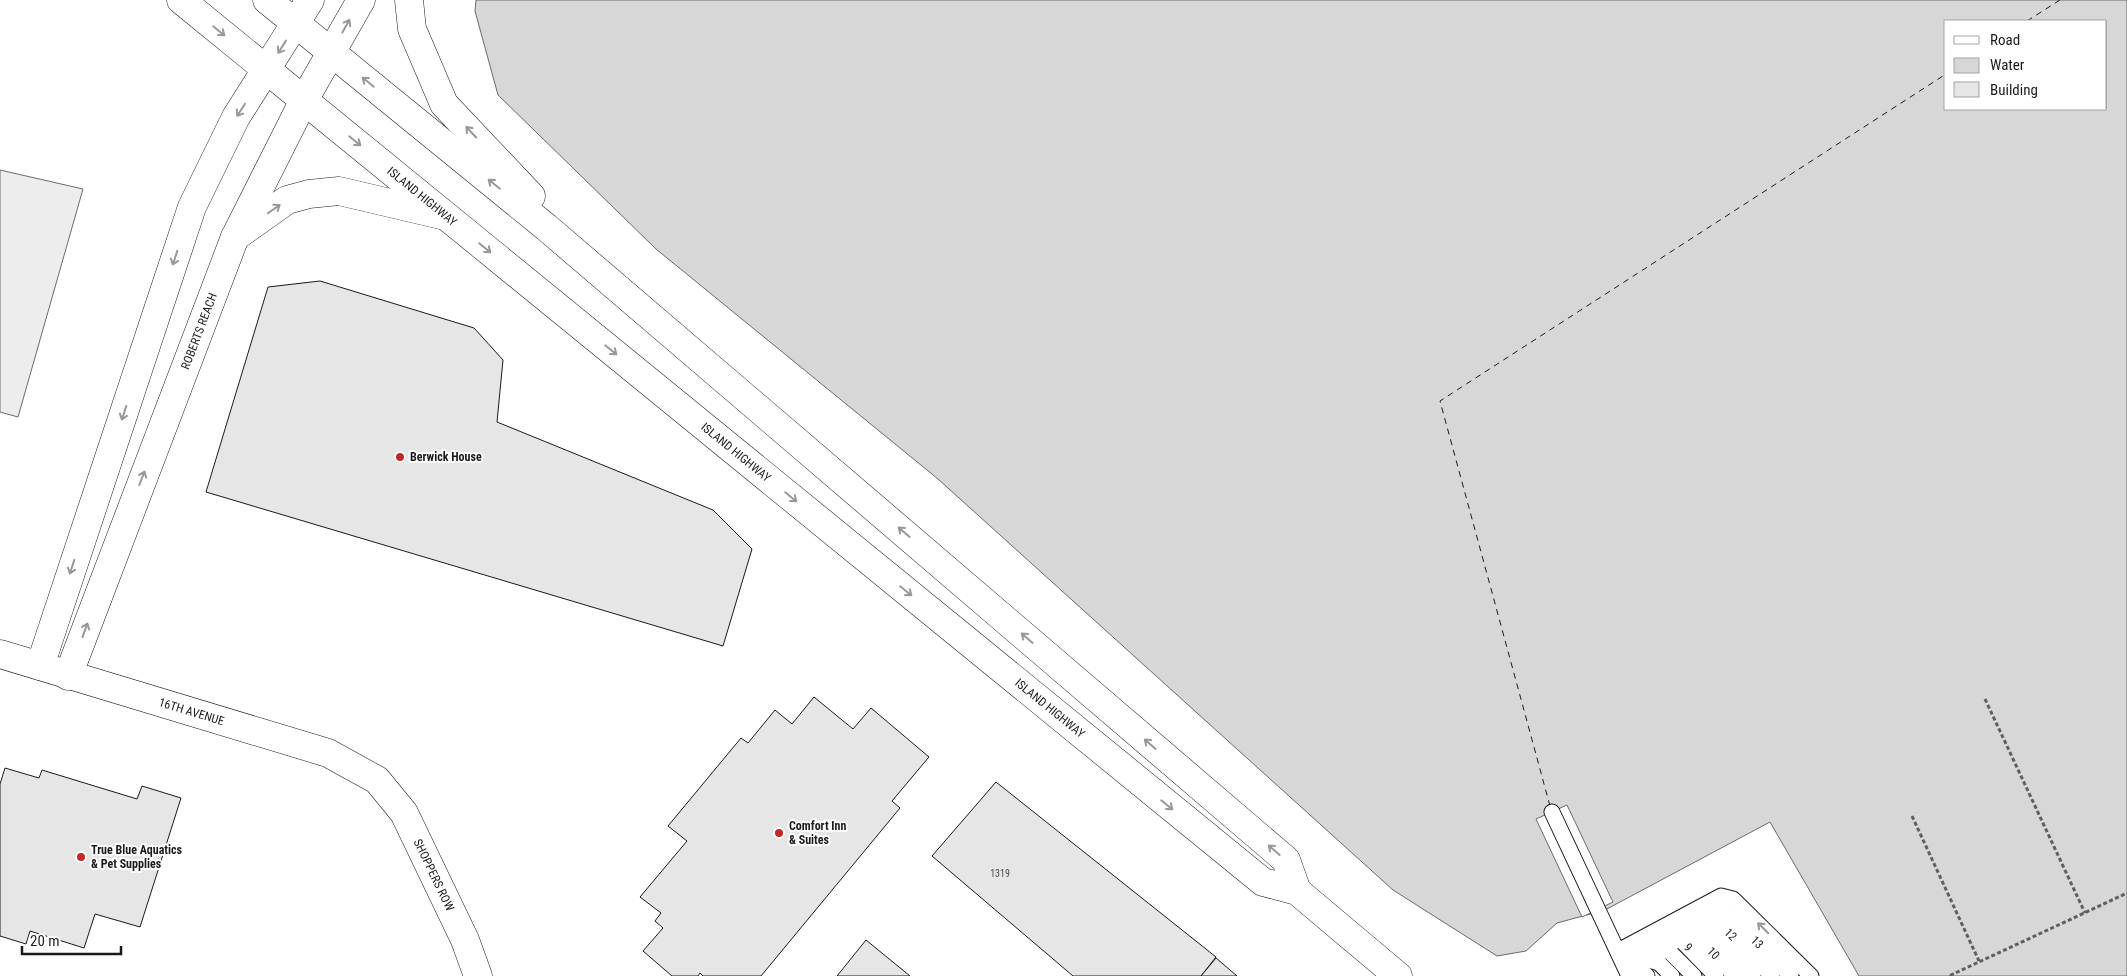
<svg xmlns="http://www.w3.org/2000/svg" width="2127" height="976" viewBox="0 0 2127 976" font-family="'Roboto Condensed',sans-serif">
<rect width="100%" height="100%" fill="#fff"/>
<polygon fill="#ededed" stroke="#6a6a6a" points="0,170 83,189 18,417 0,412"/>
<path fill="#d7d7d7" stroke="#6a6a6a" fill-rule="evenodd" d="M476,0H2127V976H1859L1770,822L1605,910L1557,923L1526,951L1497,956L1393,890L938,479L656,249L498,95L475,11ZM1946,21H2106V109H1946Z"/>
<polygon fill="#fff" stroke="#6a6a6a" points="1567,805 1613,902 1582,917 1536,819"/>
<g fill="none" stroke-linecap="round" stroke-linejoin="round">
<g stroke="#1a1a1a" stroke-width="1" stroke-dasharray="6 5" stroke-linecap="butt">
<polyline points="2027,21 2060,0"/>
<polyline points="1550,806 1440,401 1946,74"/>
</g>
</g>
<g fill="#e6e6e6" stroke="#1a1a1a">
<polygon points="320,281 474,328 503,360 497,422 713,510 752,549 723,646 206,492 268,287"/>
<polygon points="814,697 853,729 871,708 929,757 892,801 900,808 761,976 703,976 700,973 698,976 672,976 643,951 663,928 655,921 661,913 640,897 687,841 668,826 741,738 748,743 775,710 792,724"/>
<polygon points="5,768 39,778 42,770 137,799 142,786 181,798 140,927 95,914 84,948 30,931 26,944 0,936 0,784"/>
<polygon points="996,782 1216,957 1201,976 1073,976 932,856"/>
<polygon points="866,940 910,976 837,976"/>
<polygon points="1216,958 1237,976 1201,976"/>
</g>
<g fill="none" stroke-linecap="round" stroke-linejoin="round">
<g stroke="#1a1a1a" stroke-width="17">
<g id="lane">
<polyline points="1552,812 1629,976"/>
<path id="s1" d="M1701,912L1711,907L1723,909L1791,976"/>
<path id="s2" d="M1698,919L1710,914L1772,976"/>
<path id="s3" d="M1680,934L1691,930L1735,976"/>
<polyline points="1662,936 1700,923 1753,976"/>
<path id="s4" d="M1632,949L1681,940L1716,976"/>
<polyline points="1618,951 1721,896 1733,899 1811,976"/>
<polyline points="1652,951 1669,951 1694,976"/>
<polyline points="1622,952 1659,963 1672,976"/>
<polyline points="1623,955 1647,976"/>
</g>
</g>
<g stroke="#1a1a1a" stroke-width="29">
<g id="street">
<polyline points="40,666 192,207 236,117 310,0"/>
<path id="s5" d="M68,676L235,237L304,100L361,0"/>
</g>
</g>
<g stroke="#1a1a1a" stroke-width="29">
<g id="secondary">
<path id="s6" d="M0,654L328,753L377,780L404,813L465,940L478,976"/>
</g>
</g>
<g stroke="#1a1a1a" stroke-width="29">
<g id="primary">
<path id="s7" d="M181,0L1263,882L1297,891L1398,976"/>
<polyline points="267,0 546,227 1286,860 1297,891"/>
<polyline points="409,0 412,29 444,104 531,196"/>
<polyline points="235,237 287,200 309,194 339,191 441,215"/>
</g>
</g>
<g stroke="#5f5f5f" stroke-width="3" stroke-dasharray="4 2.5" stroke-linecap="butt">
<polyline points="1985,699 2085,913"/>
<polyline points="1912,816 1979,961"/>
<polyline points="1951,976 1951,975 2127,893"/>
</g>
<use href="#lane" stroke="#fff" stroke-width="15"/>
<use href="#street" stroke="#fff" stroke-width="28"/>
<use href="#secondary" stroke="#fff" stroke-width="28"/>
<use href="#primary" stroke="#fff" stroke-width="28"/>
</g>
<defs><path id="oneway-shaft" d="M-6 0H5M1.5-3L5.5 0L1.5 3" fill="none" stroke-width="1.6" stroke-linecap="round" stroke-linejoin="round" transform="scale(1.25)"/></defs>
<g stroke="#989898">
<use href="#oneway-shaft" transform="translate(346 26) rotate(-61)"/>
<use href="#oneway-shaft" transform="translate(219 31) rotate(39)"/>
<use href="#oneway-shaft" transform="translate(282 47) rotate(122)"/>
<use href="#oneway-shaft" transform="translate(368 82) rotate(-141)"/>
<use href="#oneway-shaft" transform="translate(241 110) rotate(123)"/>
<use href="#oneway-shaft" transform="translate(471 132) rotate(-133)"/>
<use href="#oneway-shaft" transform="translate(355 141) rotate(39)"/>
<use href="#oneway-shaft" transform="translate(494 184) rotate(-141)"/>
<use href="#oneway-shaft" transform="translate(274 209) rotate(-35)"/>
<use href="#oneway-shaft" transform="translate(485 248) rotate(39)"/>
<use href="#oneway-shaft" transform="translate(175 258) rotate(108)"/>
<use href="#oneway-shaft" transform="translate(611 350) rotate(39)"/>
<use href="#oneway-shaft" transform="translate(124 413) rotate(108)"/>
<use href="#oneway-shaft" transform="translate(142 478) rotate(-69)"/>
<use href="#oneway-shaft" transform="translate(791 497) rotate(39)"/>
<use href="#oneway-shaft" transform="translate(904 532) rotate(-139)"/>
<use href="#oneway-shaft" transform="translate(72 567) rotate(108)"/>
<use href="#oneway-shaft" transform="translate(906 591) rotate(39)"/>
<use href="#oneway-shaft" transform="translate(85 630) rotate(-70)"/>
<use href="#oneway-shaft" transform="translate(1027 638) rotate(-139)"/>
<use href="#oneway-shaft" transform="translate(1150 744) rotate(-139)"/>
<use href="#oneway-shaft" transform="translate(1167 805) rotate(39)"/>
<use href="#oneway-shaft" transform="translate(1274 850) rotate(-139)"/>
<use href="#oneway-shaft" transform="translate(1763 928) rotate(-135)"/>
</g>
<g fill="#c62828" stroke="#fff" stroke-width="2">
<circle cx="400" cy="457" r="5"/>
<circle cx="779" cy="833" r="5"/>
<circle cx="81" cy="857" r="5"/>
</g>
<g text-anchor="middle" dominant-baseline="central" stroke-width="4" stroke-linejoin="round" paint-order="stroke">
<g font-size="10" fill="#4d4d4d">
<text x="1000" y="873">1319</text>
</g>
<g font-size="12" fill="#1a1a1a" stroke="#fff">
<text stroke="none"><textPath href="#s7" startOffset="311">ISLAND HIGHWAY</textPath></text>
<text stroke="none"><textPath href="#s5" startOffset="369">ROBERTS REACH</textPath></text>
<text stroke="none"><textPath href="#s7" startOffset="716">ISLAND HIGHWAY</textPath></text>
<text stroke="none"><textPath href="#s7" startOffset="1121">ISLAND HIGHWAY</textPath></text>
<text stroke="none"><textPath href="#s6" startOffset="200">16TH AVENUE</textPath></text>
<text stroke="none"><textPath href="#s6" startOffset="510">SHOPPERS ROW</textPath></text>
<text stroke="none"><textPath href="#s2" startOffset="42">12</textPath></text>
<text stroke="none"><textPath href="#s1" startOffset="71">13</textPath></text>
<text stroke="none"><textPath href="#s4" startOffset="60">9</textPath></text>
<text stroke="none"><textPath href="#s3" startOffset="44">10</textPath></text>
</g>
<g font-size="12" font-weight="bold" fill="#1a1a1a" stroke="#fff" text-anchor="start">
<text x="410" y="457">Berwick House</text>
<text x="789" y="826">Comfort Inn<tspan x="789" dy="14">&amp; Suites</tspan></text>
<text x="91" y="850">True Blue Aquatics<tspan x="91" dy="14">&amp; Pet Supplies</tspan></text>
</g>
</g>
<rect x="1944" y="20" width="162" height="90" fill="#ffffff" stroke="#a3a3a3"/>
<rect x="1954" y="36" width="25" height="8" fill="#ffffff" stroke="#a3a3a3"/>
<text x="1990" y="45" font-size="15" fill="#1a1a1a">Road</text>
<rect x="1954" y="58" width="25" height="15" fill="#d7d7d7" stroke="#a3a3a3"/>
<text x="1990" y="70" font-size="15" fill="#1a1a1a">Water</text>
<rect x="1954" y="82" width="25" height="15" fill="#e6e6e6" stroke="#a3a3a3"/>
<text x="1990" y="95" font-size="15" fill="#1a1a1a">Building</text>
<path d="M22 946v8h99v-8" fill="none" stroke="#1a1a1a" stroke-width="2.5"/>
<text x="30" y="946" font-size="15" fill="#1a1a1a" stroke="#ffffff" stroke-width="4" paint-order="stroke">20 m</text>
</svg>
